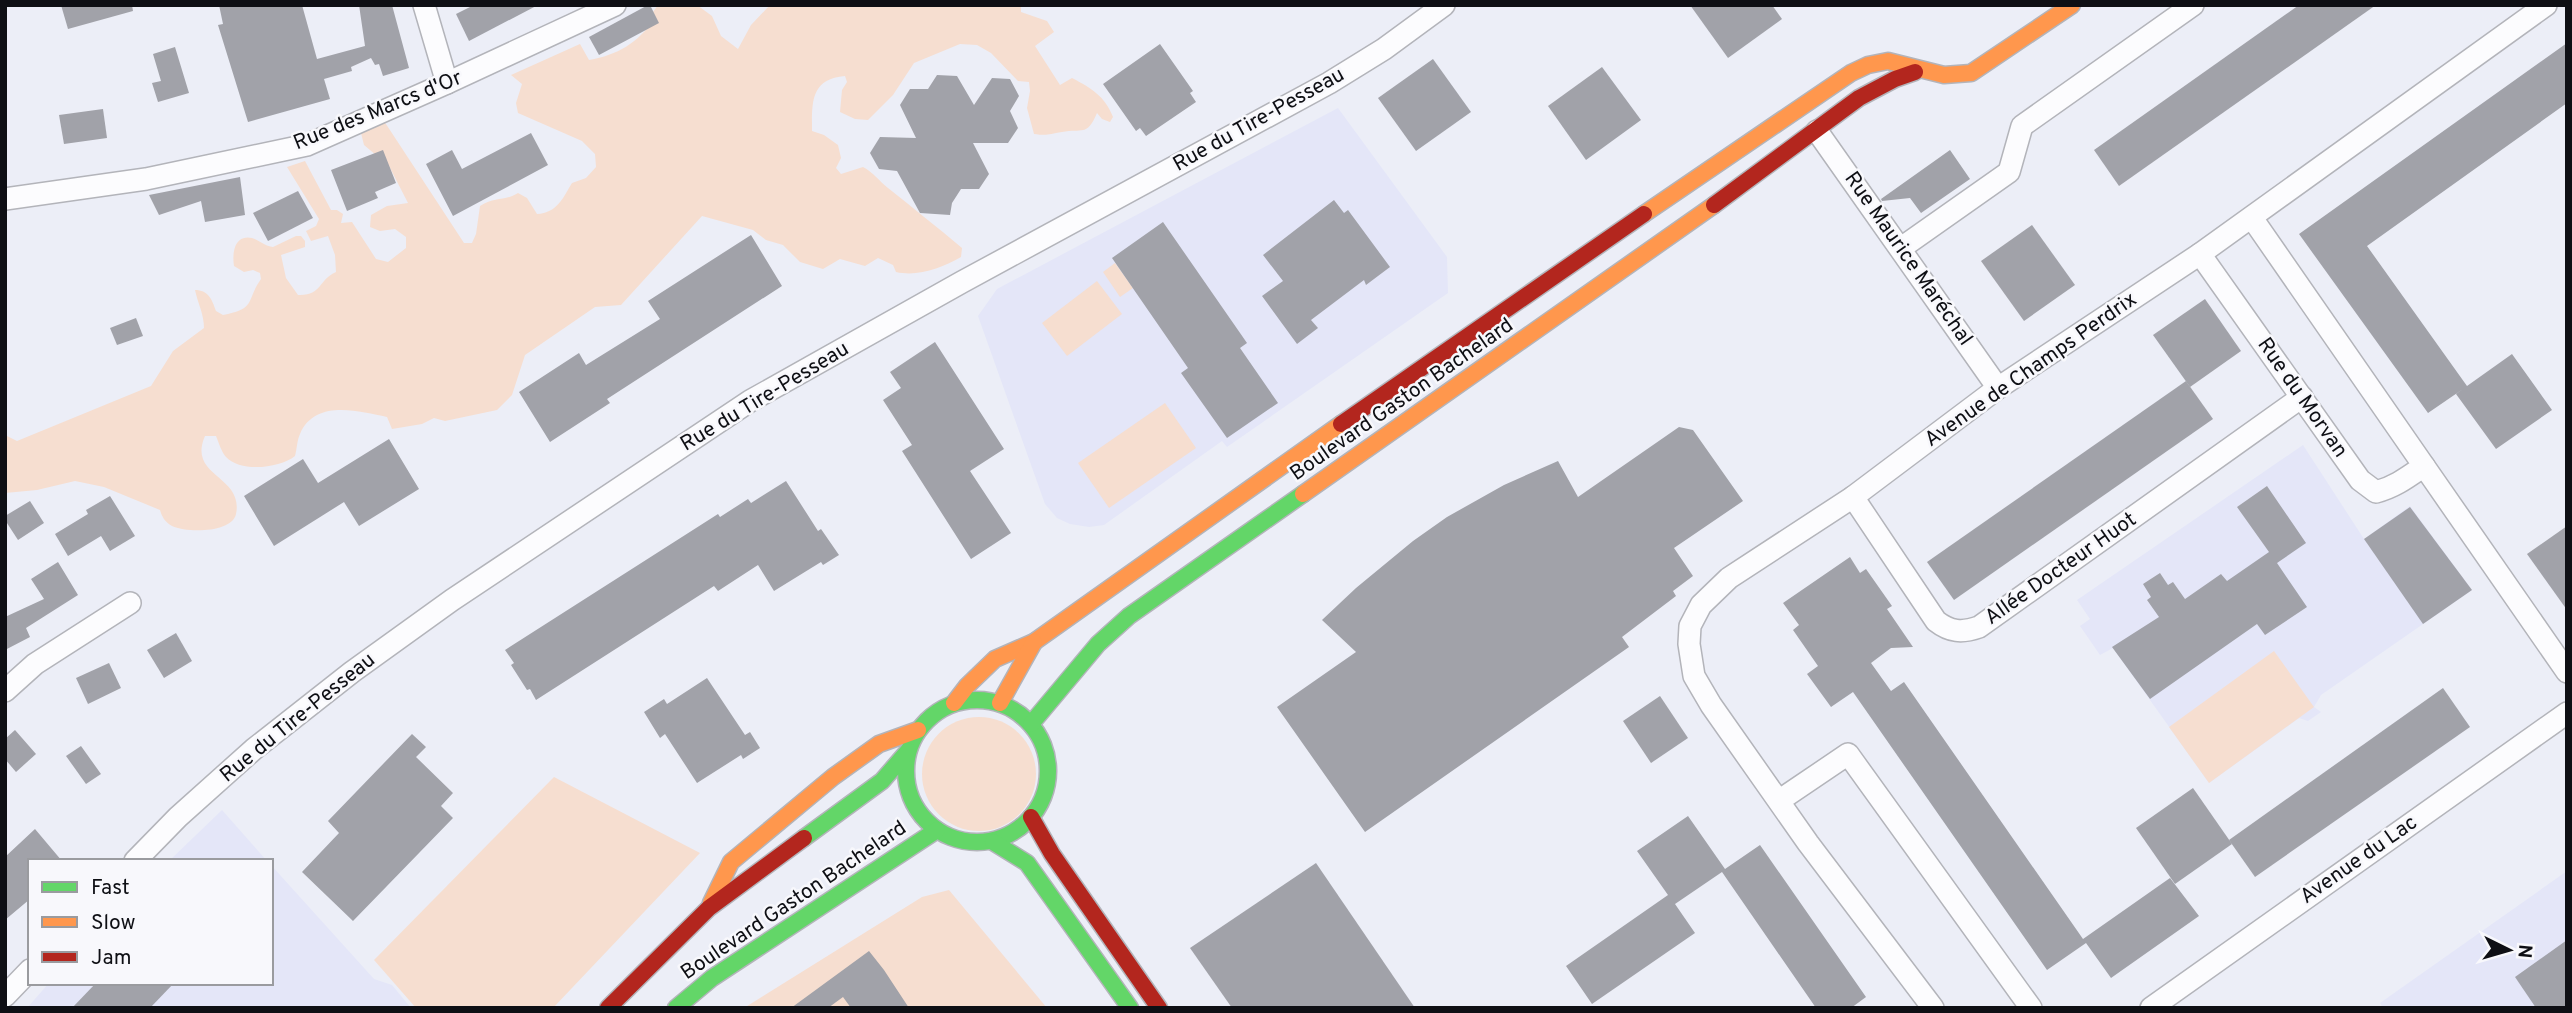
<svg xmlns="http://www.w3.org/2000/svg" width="2572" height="1013" viewBox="0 0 2572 1013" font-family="Overpass,sans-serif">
<rect width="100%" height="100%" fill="#eceef7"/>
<g fill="#e4e6f8">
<polygon points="1338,108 1447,257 1448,293 1227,447 1222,441 1104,525 1089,527 1070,524 1057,518 1045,504 978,316 997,289"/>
<polygon points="2303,445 2364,539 2410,506 2472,590 2321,695 2314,707 2321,712 2308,721 2299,718 2209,783 2113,648 2100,655 2080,626 2090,619 2077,600"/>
<polygon points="222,810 267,861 169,861"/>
<polygon points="271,865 374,979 392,985 411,1008 27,1008 49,983 271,983"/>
<polygon points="2567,871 2567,1008 2383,1008 2380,1003"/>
</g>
<g fill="#f6ded0">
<path d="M658,5H697L712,16L721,36L738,49L751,25L770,5H1021V12L1047,21L1054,32L1035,46L1060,85L1072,78C1091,88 1105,96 1113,117L1110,122L1102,119L1097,113C1087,137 1082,128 1062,132C1049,134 1048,136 1034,134L1027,108L1030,91L1029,82L1018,81L991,53L977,45L960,44L914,63L893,95L868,120L855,119L840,112L842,90L847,82L845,76C810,79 812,103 812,131L824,135L838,145L841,158L836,168L841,174L863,167C873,172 879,181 888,188C913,208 937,227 962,248L961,257C942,268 918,277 896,272L893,265L878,258L865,266L840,259L823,269L800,262L783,245L766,240L753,230L702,216L621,305L595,307L525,355L512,395L497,410L445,421L434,418L422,424L392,429L387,417C358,411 315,399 300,434C297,440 297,449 295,456C280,468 241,473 226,457C221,451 219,443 216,436H205C187,477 244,475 236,514C232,533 187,533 172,526C165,522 162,517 160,510L104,487L75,481L37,490L5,493V435L17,441L151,386L173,351L204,328C204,314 198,304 195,290C208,290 212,299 216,311L223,315C257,308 245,302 261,279L260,273L253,270L244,272L234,266C232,254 234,234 252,238C259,240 265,246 273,247L296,236H301L305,241V247L281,255L286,278L298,295C322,296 318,280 336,272L335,255L328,236L311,241L306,231L316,226L319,219L287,167L305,161L331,210H337L343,214L341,223L352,222L376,259L388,262L406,248V237L395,229L380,231L370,227L371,215L387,206L408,203L389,166L364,145L361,133L384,121L464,243H472L476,234L480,206C495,196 503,202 518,193L527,198L537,214C557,213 563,198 572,183L586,178L596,167L595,154L582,141L518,113L516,103L522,84L511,75L580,44L589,60C618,55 637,43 655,19L653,12Z"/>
<polygon points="1115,263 1133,288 1120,297 1103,272"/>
<polygon points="1097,281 1122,314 1067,356 1042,323"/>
<polygon points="1165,403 1196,448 1109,508 1078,463"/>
<polygon points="2274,651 2314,707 2209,783 2169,727"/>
<circle cx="979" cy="774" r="57"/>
<polygon points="554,777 700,853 553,1008 416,1008 374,960"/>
<polygon points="949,890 1047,1008 744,1008 922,897"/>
</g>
<g fill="#a1a2a9">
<polygon points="61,5 132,5 133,11 68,29"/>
<polygon points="219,5 302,5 317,59 365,46 359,5 392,5 409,68 383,76 379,64 375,65 371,58 351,67 352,71 324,79 330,99 248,122 218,25 223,24"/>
<polygon points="474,5 538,5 469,41 456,14"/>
<polygon points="648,5 650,5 659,23 599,55 589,37"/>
<polygon points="1690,5 1772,5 1782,19 1728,58"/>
<polygon points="2299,5 2376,5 2119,186 2094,150"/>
<polygon points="2567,43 2567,103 2367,246 2467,386 2512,354 2552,410 2496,449 2456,394 2463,389 2428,413 2299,234"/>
<polygon points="1160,44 1193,91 1190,93 1196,102 1146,136 1140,128 1136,131 1103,84"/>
<polygon points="175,47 189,93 158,102 152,83 161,81 153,54"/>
<polygon points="1433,59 1471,112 1416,151 1378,98"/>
<polygon points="1602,67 1641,120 1586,160 1548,106"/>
<polygon points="937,75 957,76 974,105 992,78 1010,79 1019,96 1010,111 1018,128 1008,143 973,143 989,174 979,189 961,189 952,203 950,215 920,213 897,171 879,169 870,153 880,137 916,138 900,105 910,89 928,89"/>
<polygon points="103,109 107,138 64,144 59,115"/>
<polygon points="531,133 548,165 453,216 426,164 452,150 462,169"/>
<polygon points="383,150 396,183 375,192 378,198 347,211 331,170"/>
<polygon points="1950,150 1970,179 1921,213 1910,198 1882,201 1881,199"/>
<polygon points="240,177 245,215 205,222 201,201 159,215 149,195"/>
<polygon points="298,191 313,218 268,241 253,213"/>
<polygon points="1334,200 1344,213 1348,210 1390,267 1366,285 1364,280 1311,320 1318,328 1297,344 1262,296 1283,281 1263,255"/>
<polygon points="1163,222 1247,343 1240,348 1278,403 1227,438 1181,373 1188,368 1112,258"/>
<polygon points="2032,225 2075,285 2024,321 1981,261"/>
<polygon points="751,235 782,286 607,399 610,403 550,442 519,392 579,353 586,365 660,319 648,301"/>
<polygon points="2205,299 2241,351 2190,387 2153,335"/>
<polygon points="136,318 143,336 117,345 110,328"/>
<polygon points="935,342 1004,449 970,471 1011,533 971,559 902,451 912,445 883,400 901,388 890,372"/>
<polygon points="2186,381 2213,419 1954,600 1927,562"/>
<polygon points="1679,427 1693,430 1743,501 1674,548 1693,576 1673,591 1676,596 1622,637 1629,647 1365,832 1277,707 1356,652 1322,620 1356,588 1413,541 1447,517 1504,485 1558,461 1578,497"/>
<polygon points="389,439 419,489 359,526 344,502 274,546 244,496 303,459 318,483"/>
<polygon points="786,481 818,531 821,529 839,555 823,565 821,562 774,591 758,565 718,591 714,586 536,700 530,689 527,690 511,665 514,663 505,650 718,514 720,517 748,499 751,503"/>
<polygon points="2267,486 2306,543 2277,563 2307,607 2265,635 2257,624 2150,699 2112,647 2159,617 2147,600 2151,597 2143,584 2160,573 2168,585 2173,582 2185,599 2221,574 2227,581 2269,552 2237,507"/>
<polygon points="110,496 135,536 110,551 101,536 68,556 55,534 88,514 86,510"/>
<polygon points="30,501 44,523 18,540 5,520 5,516"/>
<polygon points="2410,507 2472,590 2423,624 2364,539"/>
<polygon points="2567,526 2567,610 2527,554"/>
<polygon points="1850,557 1860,573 1866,569 1892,606 1887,609 1913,647 1891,648 1871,663 1891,691 1904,682 2083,939 2170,878 2199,916 2111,978 2086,943 2047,970 1853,692 1831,707 1807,674 1818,666 1793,630 1799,625 1783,603"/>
<polygon points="58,562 78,595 26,628 30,637 5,650 5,617 44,599 31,579"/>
<polygon points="176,633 192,661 164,678 147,650"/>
<polygon points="109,663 121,688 88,704 76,678"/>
<polygon points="707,678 745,735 750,732 760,748 743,759 741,755 697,783 665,734 660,738 644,712 664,699 667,704"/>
<polygon points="2443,688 2470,727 2255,877 2229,840"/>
<polygon points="1660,696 1688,738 1651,763 1623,721"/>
<polygon points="15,730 36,754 16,772 5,759 5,739"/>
<polygon points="412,734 426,747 416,757 453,793 441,806 453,818 353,921 302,872 339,833 328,821"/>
<polygon points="81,746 101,774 86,784 66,756"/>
<polygon points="2193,788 2232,844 2175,884 2136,828"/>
<polygon points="1688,816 1725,869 1760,845 1866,997 1851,1008 1816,1008 1722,872 1675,904 1695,933 1592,1004 1566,966 1668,895 1637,851"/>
<polygon points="35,829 62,861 30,861 30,899 5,920 5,857"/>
<polygon points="1316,863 1415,1008 1232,1008 1190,948"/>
<polygon points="2567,940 2567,1008 2536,1008 2515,977"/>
<polygon points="869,951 884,970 909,1008 851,1008 843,997 828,1008 791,1008"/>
<polygon points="96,983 174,983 150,1008 72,1008"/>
</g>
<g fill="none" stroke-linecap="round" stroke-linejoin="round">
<g stroke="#b3b4ba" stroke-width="24">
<g id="street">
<polyline points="424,5 447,83"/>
<polyline points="1817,131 1998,388"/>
<polyline points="5,199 146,179 307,145 447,83 615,5"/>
<polyline points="1901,248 2009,172 2022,126 2193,5"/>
<path d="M2200,254L2360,480L2376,492C2395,487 2408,477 2424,466L2252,218"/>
<polyline points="2424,466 2567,672"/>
<path d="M1853,497L1936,621C1950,632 1962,633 1979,627L2302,397"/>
<polyline points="5,691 35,664 130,603"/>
<polyline points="1780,800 1848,754 2031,1008"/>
<polyline points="135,861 178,817 254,749 352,672 452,600 750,401 962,282 1329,83 1384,49 1444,5"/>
<polyline points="5,996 30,970"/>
<polyline points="1933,1008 1808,843 1711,705 1694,676 1689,644 1690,626 1701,605 1729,578 1853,497 1998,388 2200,254 2546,5"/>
<polyline points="2151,1008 2567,713"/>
</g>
</g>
<g stroke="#b3b4ba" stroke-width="19">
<g id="fast">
<circle cx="977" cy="771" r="71"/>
<polyline points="1031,724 1098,644 1129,616 1303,494"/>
<polyline points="804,838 882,781 908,751"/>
<polyline points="993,842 1027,863 1130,1008"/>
<polyline points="676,1008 712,978 937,830"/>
</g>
</g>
<g stroke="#b3b4ba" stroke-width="19">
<g id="slow">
<polyline points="1644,214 1851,73 1868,65 1888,61 1944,75 1971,73 2072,5"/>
<polyline points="1303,494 1714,205"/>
<polyline points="954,703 967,686 995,659 1034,642 1341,424"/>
<polyline points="1000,703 1034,642"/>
<polyline points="711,903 731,862 833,777 879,744 918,730"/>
</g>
</g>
<g stroke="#b3b4ba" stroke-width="19">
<g id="jam">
<polyline points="1714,205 1859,98 1895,79 1915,72"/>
<polyline points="1341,424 1644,214"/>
<polyline points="1031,817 1052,854 1159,1008"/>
<polyline points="608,1008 709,908 804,838"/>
</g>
</g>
<use href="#street" stroke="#fcfcfe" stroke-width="21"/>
<use href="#fast" stroke="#63d668" stroke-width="16"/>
<use href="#slow" stroke="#ff974d" stroke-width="16"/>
<use href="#jam" stroke="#b3261e" stroke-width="16"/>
</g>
<g text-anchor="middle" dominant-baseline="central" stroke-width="5" stroke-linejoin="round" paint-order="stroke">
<g font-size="21" fill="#0e0f14" stroke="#f8f8fc">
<text transform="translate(378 111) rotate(-22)">Rue des Marcs d'Or</text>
<text transform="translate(1259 120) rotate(-29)">Rue du Tire-Pesseau</text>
<text transform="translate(1908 259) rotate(55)">Rue Maurice Maréchal</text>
<text transform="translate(2031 370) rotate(-35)">Avenue de Champs Perdrix</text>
<text transform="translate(765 397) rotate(-31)">Rue du Tire-Pesseau</text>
<text transform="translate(2302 398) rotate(55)">Rue du Morvan</text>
<text transform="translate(1402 400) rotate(-35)">Boulevard Gaston Bachelard</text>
<text transform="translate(2061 569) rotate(-35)">Allée Docteur Huot</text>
<text transform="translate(298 718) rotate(-39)">Rue du Tire-Pesseau</text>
<text transform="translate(2359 860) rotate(-35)">Avenue du Lac</text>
<text transform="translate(794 901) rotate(-34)">Boulevard Gaston Bachelard</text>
</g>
</g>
<rect width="2572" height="1013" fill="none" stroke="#0e0f14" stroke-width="14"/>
<rect x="28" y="859" width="245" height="126" fill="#f8f8fc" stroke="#9a9b9f" stroke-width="2"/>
<rect x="42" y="882" width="35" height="10" fill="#63d668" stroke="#9a9b9f" stroke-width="2"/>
<text x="91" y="894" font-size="21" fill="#0e0f14">Fast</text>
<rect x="42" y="917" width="35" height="10" fill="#ff974d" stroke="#9a9b9f" stroke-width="2"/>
<text x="91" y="929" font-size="21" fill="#0e0f14">Slow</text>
<rect x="42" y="952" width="35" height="10" fill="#b3261e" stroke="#9a9b9f" stroke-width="2"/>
<text x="91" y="964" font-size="21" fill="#0e0f14">Jam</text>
<g transform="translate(2509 950) rotate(95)" stroke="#f8f8fc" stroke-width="5" paint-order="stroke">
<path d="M0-5L12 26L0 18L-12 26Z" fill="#0e0f14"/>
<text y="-10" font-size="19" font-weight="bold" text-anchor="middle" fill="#0e0f14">N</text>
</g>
</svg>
